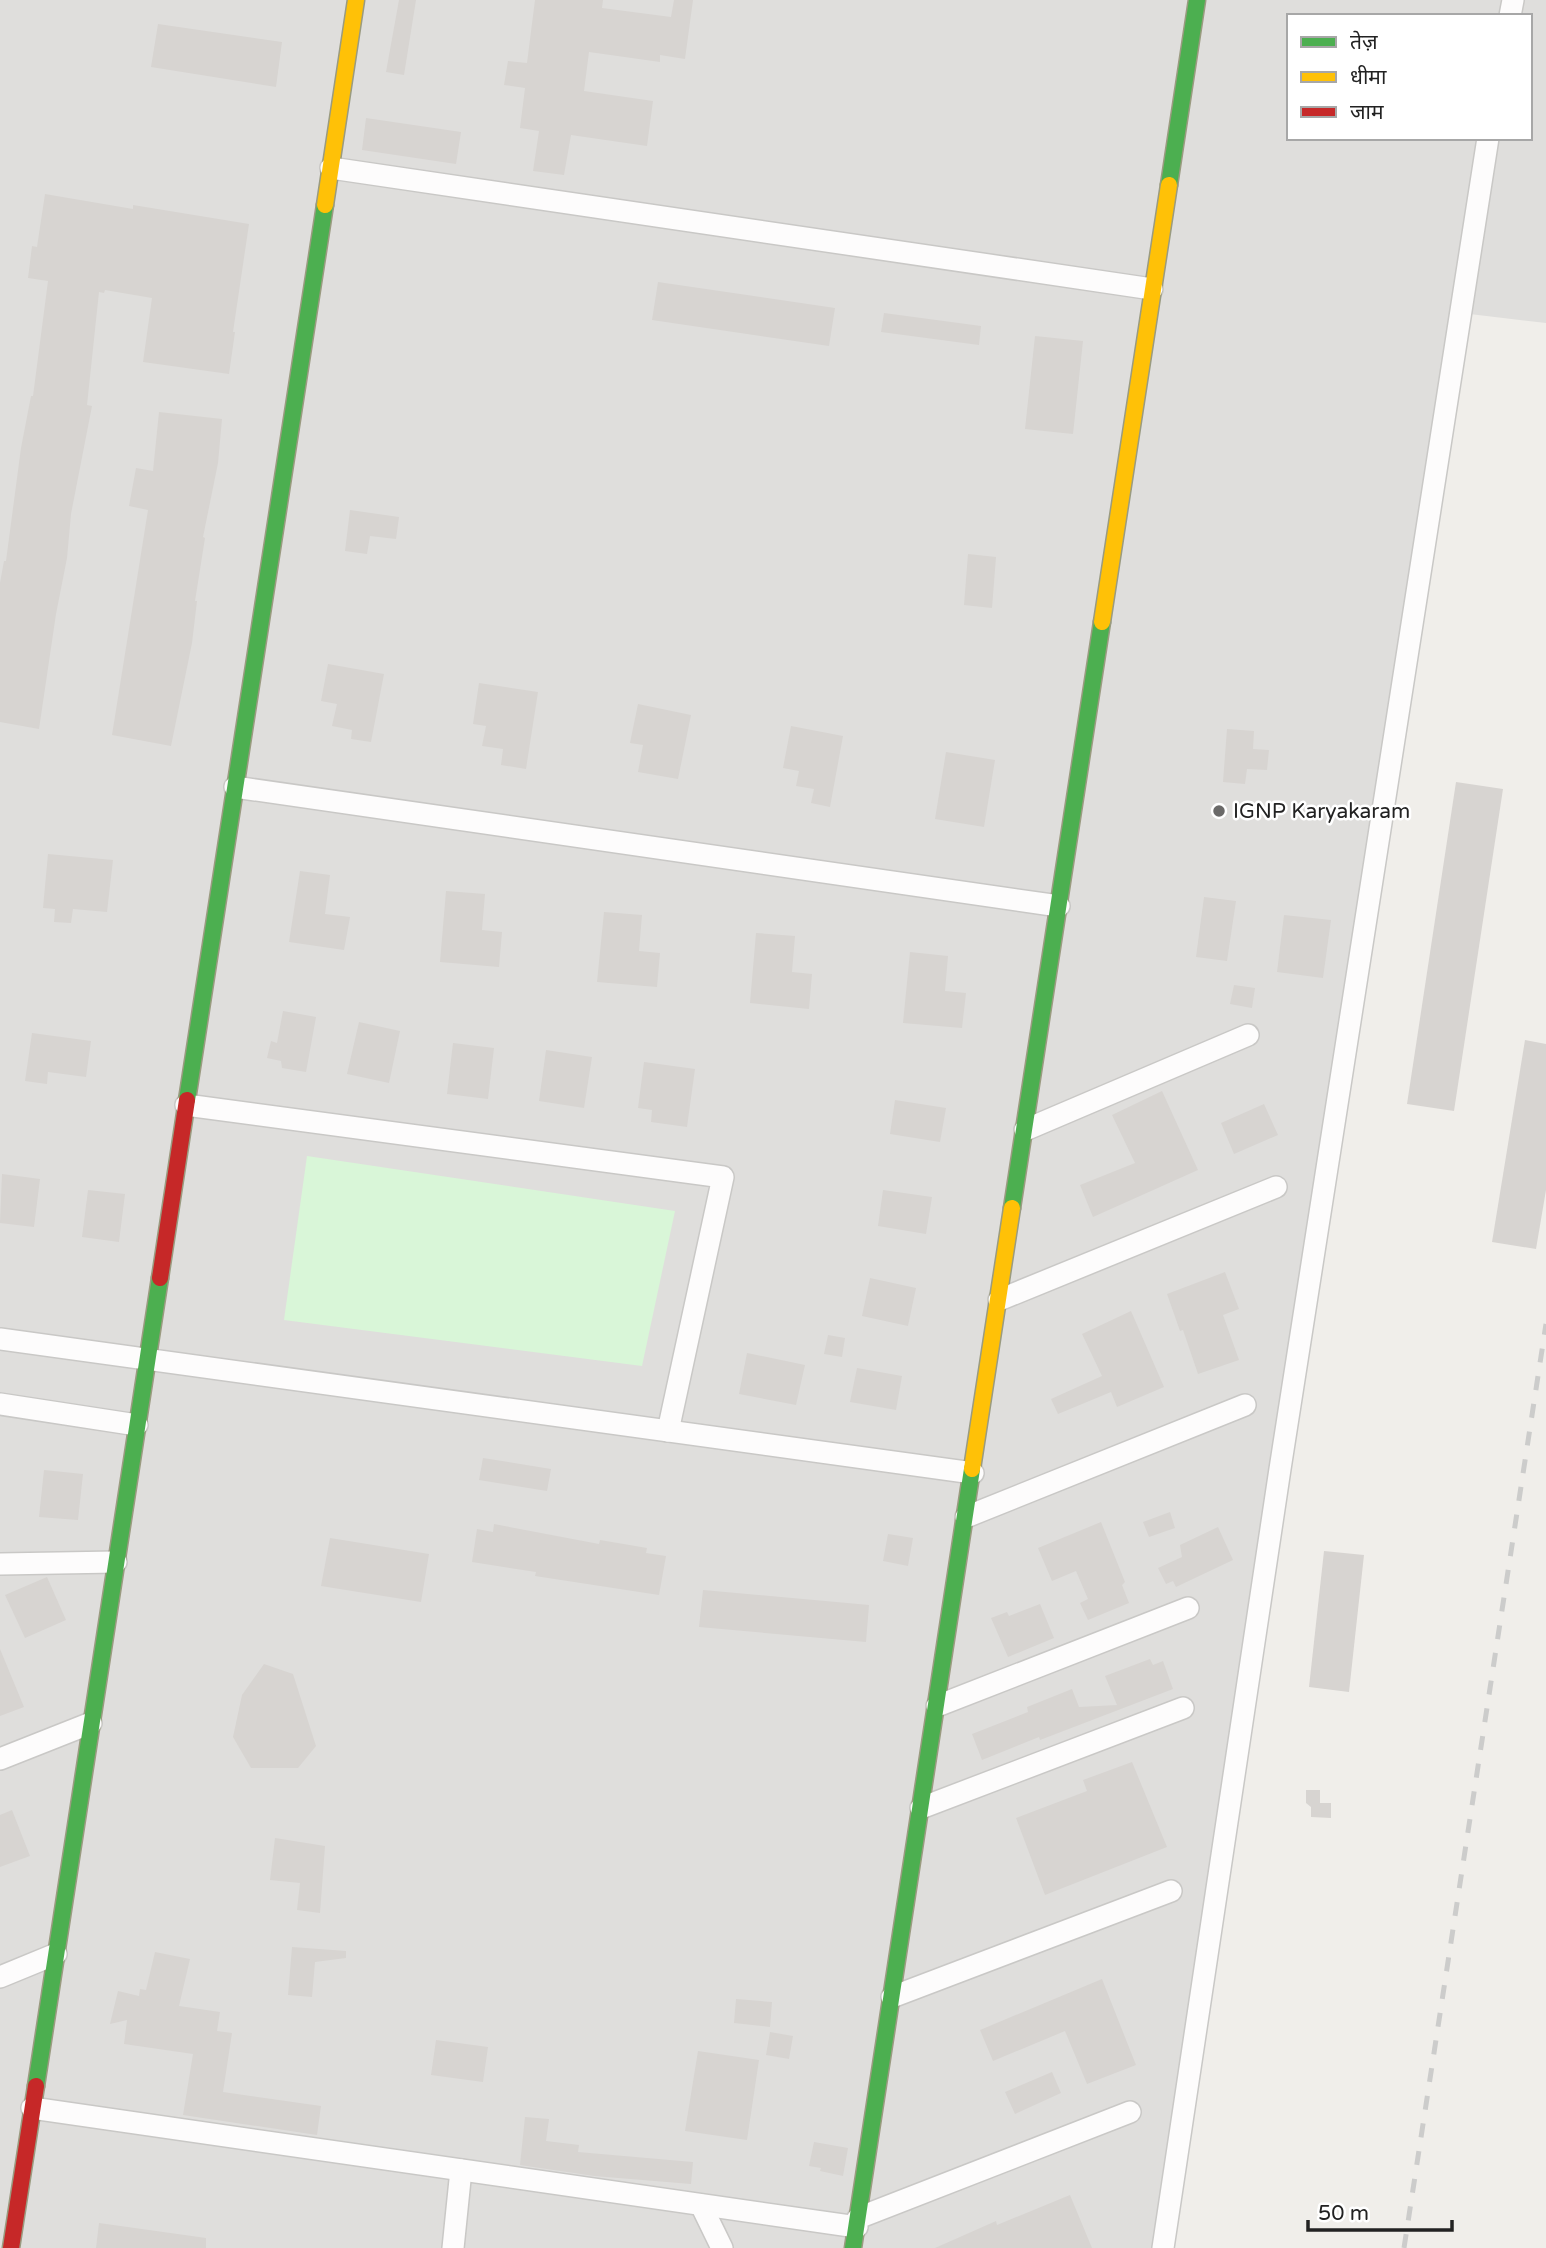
<svg xmlns="http://www.w3.org/2000/svg" width="1546" height="2248" viewBox="0 0 1546 2248" font-family="'Varela Round','Noto Sans Devanagari',sans-serif">
<rect width="100%" height="100%" fill="#f0eeea"/>
<path fill="#dfdedc" fill-rule="evenodd" d="M0,0H1546V323L1453,312L1155,2248H0ZM1289,16H1530V138H1289Z"/>
<polygon fill="#d9f6d8" points="307,1156 675,1211 642,1366 284,1320"/>
<g fill="#d7d4d1">
<polygon points="399,0 416,0 404,75 386,72"/>
<polygon points="535,0 603,0 602,8 671,17 674,0 693,0 685,59 660,55 660,62 589,52 584,91 653,101 647,146 571,135 564,175 533,171 539,131 520,128 525,88 504,85 508,61 527,63"/>
<polygon points="158,24 282,42 276,87 151,67"/>
<polygon points="366,118 461,132 456,164 362,150"/>
<polygon points="45,194 133,209 133,205 249,224 233,332 235,332 229,374 143,362 152,298 105,290 104,293 99,292 87,405 92,406 71,514 67,558 56,614 39,729 0,722 0,583 4,561 6,561 21,448 31,396 33,396 48,281 28,278 32,246 37,247"/>
<polygon points="658,282 835,308 829,346 652,320"/>
<polygon points="884,313 981,326 979,345 881,332"/>
<polygon points="1035,336 1083,341 1073,434 1025,429"/>
<polygon points="159,412 222,419 218,463 203,537 205,538 195,601 197,601 192,643 171,746 112,735 148,510 129,506 136,468 153,471"/>
<polygon points="350,510 399,517 396,539 370,536 367,554 345,551"/>
<polygon points="968,554 996,557 992,608 964,605"/>
<polygon points="328,664 384,674 371,742 351,739 352,730 332,726 337,704 321,701"/>
<polygon points="479,683 538,692 526,769 501,765 503,749 482,746 486,726 473,724"/>
<polygon points="638,704 691,715 678,779 638,772 643,745 630,743"/>
<polygon points="791,726 843,736 830,807 811,803 814,789 796,786 799,771 783,768"/>
<polygon points="1227,729 1254,731 1253,749 1269,750 1267,770 1247,769 1245,784 1223,782"/>
<polygon points="946,752 995,760 984,827 935,819"/>
<polygon points="1456,782 1503,789 1454,1111 1407,1104"/>
<polygon points="48,854 113,860 107,912 73,909 71,923 54,922 55,909 43,908"/>
<polygon points="300,871 330,875 325,914 350,917 344,950 289,942"/>
<polygon points="446,891 485,894 482,930 502,932 499,967 440,962"/>
<polygon points="1204,897 1236,901 1227,961 1196,957"/>
<polygon points="604,912 642,915 639,951 660,953 657,987 597,982"/>
<polygon points="1284,915 1331,920 1323,978 1277,972"/>
<polygon points="756,933 795,936 792,972 812,974 809,1009 750,1003"/>
<polygon points="910,952 948,956 945,991 966,993 962,1028 903,1023"/>
<polygon points="1234,985 1255,988 1252,1008 1230,1004"/>
<polygon points="283,1011 316,1017 306,1072 282,1068 281,1061 267,1058 271,1041 277,1043"/>
<polygon points="359,1022 400,1031 389,1083 347,1074"/>
<polygon points="32,1033 91,1041 86,1077 48,1072 47,1084 25,1081"/>
<polygon points="1525,1040 1546,1044 1546,1190 1536,1249 1492,1242"/>
<polygon points="453,1043 494,1048 488,1099 447,1094"/>
<polygon points="546,1050 592,1057 584,1108 539,1101"/>
<polygon points="644,1062 695,1069 687,1127 651,1122 652,1110 638,1108"/>
<polygon points="1162,1091 1198,1170 1093,1217 1080,1185 1135,1163 1112,1115"/>
<polygon points="895,1100 946,1108 940,1142 890,1134"/>
<polygon points="1264,1104 1278,1135 1234,1154 1221,1123"/>
<polygon points="2,1174 40,1179 34,1227 0,1223"/>
<polygon points="88,1190 125,1194 119,1242 82,1237"/>
<polygon points="883,1190 932,1197 926,1234 878,1226"/>
<polygon points="1225,1272 1239,1309 1223,1315 1239,1360 1198,1374 1183,1330 1180,1331 1167,1294"/>
<polygon points="870,1278 916,1288 908,1326 862,1316"/>
<polygon points="1131,1311 1164,1387 1117,1407 1111,1392 1058,1414 1051,1399 1102,1376 1082,1334"/>
<polygon points="828,1335 845,1338 842,1357 824,1354"/>
<polygon points="747,1353 805,1365 796,1405 739,1394"/>
<polygon points="857,1368 902,1376 896,1410 850,1402"/>
<polygon points="483,1458 551,1469 547,1491 479,1480"/>
<polygon points="44,1470 83,1474 78,1520 39,1517"/>
<polygon points="1170,1512 1175,1528 1149,1537 1143,1522"/>
<polygon points="1101,1522 1125,1582 1122,1585 1129,1603 1088,1620 1080,1603 1088,1599 1076,1571 1052,1581 1038,1548"/>
<polygon points="494,1524 599,1544 600,1540 647,1548 646,1553 666,1556 659,1595 535,1576 536,1572 472,1562 477,1529 493,1532"/>
<polygon points="1218,1527 1233,1560 1176,1587 1173,1581 1166,1584 1158,1568 1182,1557 1180,1545"/>
<polygon points="888,1534 913,1538 908,1566 883,1561"/>
<polygon points="330,1538 429,1554 421,1602 321,1586"/>
<polygon points="1324,1551 1364,1555 1349,1692 1309,1687"/>
<polygon points="47,1577 66,1620 25,1638 5,1595"/>
<polygon points="703,1590 869,1605 866,1642 699,1627"/>
<polygon points="1040,1604 1054,1638 1008,1657 991,1618 1007,1612 1009,1616"/>
<polygon points="0,1649 24,1707 0,1716"/>
<polygon points="1150,1659 1153,1665 1163,1661 1173,1689 1040,1740 1039,1737 982,1760 972,1734 1028,1712 1027,1707 1072,1689 1079,1707 1117,1705 1105,1676"/>
<polygon points="264,1664 293,1674 316,1746 298,1768 251,1768 233,1737 242,1695"/>
<polygon points="1132,1762 1167,1847 1045,1895 1016,1818 1087,1791 1083,1780"/>
<polygon points="1306,1790 1320,1790 1320,1803 1331,1803 1331,1818 1311,1817 1311,1807 1306,1803"/>
<polygon points="12,1810 30,1856 0,1867 0,1815"/>
<polygon points="275,1838 325,1846 320,1913 297,1910 300,1883 270,1880"/>
<polygon points="292,1947 346,1951 346,1958 315,1962 312,1997 288,1995"/>
<polygon points="155,1952 190,1959 179,2006 220,2012 217,2031 232,2033 223,2092 321,2106 317,2135 183,2115 193,2054 124,2044 127,2020 110,2024 118,1991 139,1996 140,1989 146,1990"/>
<polygon points="1102,1979 1136,2065 1087,2084 1065,2031 993,2061 980,2030"/>
<polygon points="736,1999 772,2002 770,2027 734,2023"/>
<polygon points="770,2032 793,2036 789,2059 766,2055"/>
<polygon points="436,2040 488,2047 483,2082 431,2075"/>
<polygon points="698,2051 759,2060 747,2140 685,2131"/>
<polygon points="1052,2072 1061,2093 1015,2114 1005,2092"/>
<polygon points="525,2117 549,2119 546,2141 579,2145 578,2152 693,2162 691,2184 594,2176 520,2165"/>
<polygon points="814,2142 848,2148 843,2176 820,2171 821,2168 809,2166"/>
<polygon points="1070,2195 1092,2248 935,2248 996,2221 997,2225"/>
<polygon points="99,2223 206,2238 206,2248 96,2248"/>
</g>
<g fill="none" stroke-linecap="round" stroke-linejoin="round">
<g stroke="#c9c8c6" stroke-width="24">
<g id="street">
<polyline points="1510,16 1513,0"/>
<polyline points="331,168 1152,289"/>
<polyline points="235,787 1059,906"/>
<polyline points="186,1105 723,1177 668,1431"/>
<polyline points="1025,1130 1248,1035"/>
<polyline points="999,1300 1276,1187"/>
<polyline points="0,1339 973,1473"/>
<polyline points="0,1404 137,1425"/>
<polyline points="966,1517 1245,1405"/>
<polyline points="0,1564 116,1562"/>
<polyline points="937,1706 1188,1608"/>
<polyline points="0,1759 91,1723"/>
<polyline points="921,1808 1183,1708"/>
<polyline points="0,1977 56,1954"/>
<polyline points="892,1997 1171,1891"/>
<polyline points="32,2108 857,2227"/>
<polyline points="701,2205 722,2248"/>
<polyline points="858,2218 1130,2112"/>
<polyline points="453,2248 461,2170"/>
<polyline points="1163,2248 1280,1469 1488,138"/>
</g>
</g>
<g stroke="#9a9b80" stroke-width="19">
<g id="fast">
<polyline points="1169,185 1197,0"/>
<polyline points="187,1100 325,205"/>
<polyline points="1012,1208 1102,622"/>
<polyline points="36,2086 160,1278"/>
<polyline points="853,2248 972,1469"/>
</g>
</g>
<g stroke="#9a9b80" stroke-width="19">
<g id="slow">
<polyline points="325,205 356,0"/>
<polyline points="1102,622 1169,185"/>
<polyline points="972,1469 1012,1208"/>
</g>
</g>
<g stroke="#9a9b80" stroke-width="19">
<g id="jam">
<polyline points="160,1278 187,1100"/>
<polyline points="11,2248 36,2086"/>
</g>
</g>
<use href="#street" stroke="#fdfcfc" stroke-width="21"/>
<use href="#fast" stroke="#4caf50" stroke-width="16"/>
<use href="#slow" stroke="#ffc107" stroke-width="16"/>
<use href="#jam" stroke="#c62828" stroke-width="16"/>
<polyline stroke="#cccccb" stroke-width="5" stroke-dasharray="14 14" stroke-linecap="butt" points="1404,2248 1546,1324"/>
</g>
<circle fill="#6a6968" stroke="#fff" stroke-width="2.5" cx="1219" cy="811" r="7"/>
<g text-anchor="middle" dominant-baseline="central" stroke-width="5" stroke-linejoin="round" paint-order="stroke">
<g font-size="21" fill="#222" stroke="#fff" text-anchor="start">
<text x="1233" y="811">IGNP Karyakaram</text>
</g>
</g>
<rect x="1287" y="14" width="245" height="126" fill="#ffffff" stroke="#a7a7a7" stroke-width="2"/>
<rect x="1301" y="37" width="35" height="10" fill="#4caf50" stroke="#a7a7a7" stroke-width="2"/>
<text x="1350" y="49" font-size="21" fill="#222222">तेज़</text>
<rect x="1301" y="72" width="35" height="10" fill="#ffc107" stroke="#a7a7a7" stroke-width="2"/>
<text x="1350" y="84" font-size="21" fill="#222222">धीमा</text>
<rect x="1301" y="107" width="35" height="10" fill="#c62828" stroke="#a7a7a7" stroke-width="2"/>
<text x="1350" y="119" font-size="21" fill="#222222">जाम</text>
<path d="M1308 2220v10h144v-10" fill="none" stroke="#222222" stroke-width="3.5"/>
<text x="1318" y="2220" font-size="21" fill="#222222" stroke="#ffffff" stroke-width="5" paint-order="stroke">50 m</text>
</svg>
